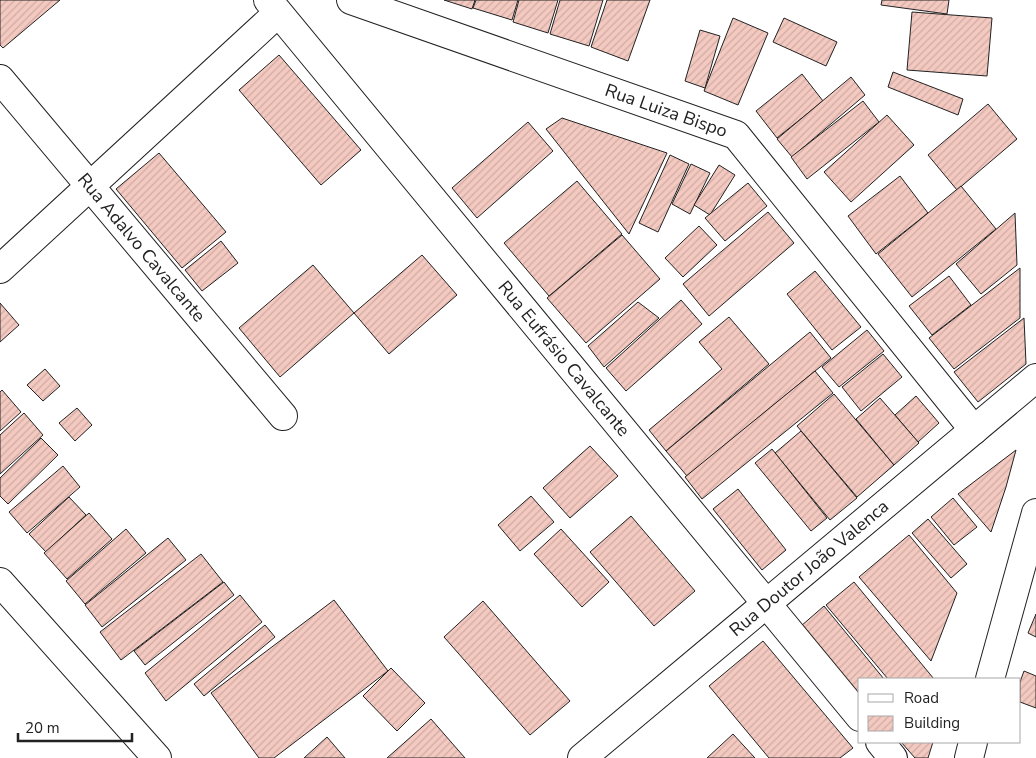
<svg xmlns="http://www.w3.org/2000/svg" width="1036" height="758" viewBox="0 0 1036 758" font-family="'Nunito Sans',sans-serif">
<defs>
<pattern id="building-hatch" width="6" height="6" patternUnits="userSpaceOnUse" patternTransform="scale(1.25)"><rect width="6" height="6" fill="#f3c9c0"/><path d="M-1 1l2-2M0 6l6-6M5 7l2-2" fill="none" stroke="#d0aca5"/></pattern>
</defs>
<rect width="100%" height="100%" fill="#fff"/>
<g fill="url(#building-hatch)" stroke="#222">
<polygon points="0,0 60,0 3,48 0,45"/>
<polygon points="444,0 475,0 472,9"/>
<polygon points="476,0 518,0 512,20 473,8"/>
<polygon points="519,0 558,0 548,33 513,22"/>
<polygon points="560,0 603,0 589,46 550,34"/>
<polygon points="607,0 650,0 628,61 591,47"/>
<polygon points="882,0 949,0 947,14 881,5"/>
<polygon points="912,12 992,18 987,76 907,70"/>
<polygon points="733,18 768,33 738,105 704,91"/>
<polygon points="784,18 837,42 826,66 773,42"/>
<polygon points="700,30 720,36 705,88 685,81"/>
<polygon points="279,55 361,150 321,185 239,90"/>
<polygon points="893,72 963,99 958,115 888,87"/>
<polygon points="802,74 823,101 777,138 756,111"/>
<polygon points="851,77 865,95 792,157 777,139"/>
<polygon points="863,101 879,122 807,179 791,157"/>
<polygon points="988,104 1017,139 957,190 928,155"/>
<polygon points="887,115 914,145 851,202 824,172"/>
<polygon points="562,118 667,153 629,234 546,129"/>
<polygon points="528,122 553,151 477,218 452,188"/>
<polygon points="159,153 226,232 182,268 116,189"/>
<polygon points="670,155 689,164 658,232 639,223"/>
<polygon points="691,164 710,173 690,214 672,204"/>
<polygon points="719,165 735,175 710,215 694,205"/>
<polygon points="900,176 928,213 876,254 848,216"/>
<polygon points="577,181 622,234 549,296 504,243"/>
<polygon points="748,183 767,206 725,241 705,218"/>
<polygon points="961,186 996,229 912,297 878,254"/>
<polygon points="768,212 794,243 709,316 683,284"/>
<polygon points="1015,213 1017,265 981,294 956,264"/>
<polygon points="699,226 717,245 683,277 665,258"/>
<polygon points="622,235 660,279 586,343 547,298"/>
<polygon points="221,241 238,263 202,291 185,270"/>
<polygon points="422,255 457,295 389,354 354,313"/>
<polygon points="313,265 354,313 280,377 239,328"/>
<polygon points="1020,268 1020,318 954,369 929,338"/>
<polygon points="815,271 861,327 832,350 787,294"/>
<polygon points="949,276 971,305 932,335 909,306"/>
<polygon points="681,300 702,324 626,391 606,368"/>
<polygon points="638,302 659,318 604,367 588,346"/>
<polygon points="0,303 19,325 0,342"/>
<polygon points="729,317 769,364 666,451 649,430 722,369 699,342"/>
<polygon points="1024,318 1026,364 978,402 954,372"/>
<polygon points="867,330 884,351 839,387 822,367"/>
<polygon points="810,332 831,358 687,476 666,451"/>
<polygon points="883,354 902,377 861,411 842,387"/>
<polygon points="45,369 60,386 43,401 27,385"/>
<polygon points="815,371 833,393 702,499 685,477"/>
<polygon points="2,390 21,412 0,431 0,392"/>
<polygon points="834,394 894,465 857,497 797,426"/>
<polygon points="916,396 939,423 918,442 895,415"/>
<polygon points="880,398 919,443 894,465 856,419"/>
<polygon points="77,408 92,425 75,441 59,423"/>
<polygon points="24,413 43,435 0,474 0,435"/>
<polygon points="801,431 857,498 830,520 775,453"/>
<polygon points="41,438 58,455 8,504 0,496 0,478"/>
<polygon points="590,446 618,476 570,518 543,488"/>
<polygon points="772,449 827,518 811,531 755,463"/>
<polygon points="1016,450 1006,487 991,532 958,494"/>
<polygon points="63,466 80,487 27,533 9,512"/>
<polygon points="738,489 786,550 762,570 713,509"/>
<polygon points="531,496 554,522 520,551 498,525"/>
<polygon points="69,497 86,515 46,552 29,534"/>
<polygon points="953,498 977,527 954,545 931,517"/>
<polygon points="89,513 112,539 67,579 44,553"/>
<polygon points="631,516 695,591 654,626 590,552"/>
<polygon points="928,519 967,564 951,578 912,533"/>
<polygon points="126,529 146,553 85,604 66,581"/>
<polygon points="561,529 609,582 582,607 534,554"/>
<polygon points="909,535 957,593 931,661 859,577"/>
<polygon points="168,538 186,560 102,627 85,605"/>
<polygon points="201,554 223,582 121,660 100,632"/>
<polygon points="224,582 234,595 145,665 134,651"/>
<polygon points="854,582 934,679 888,679 826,605"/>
<polygon points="240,595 262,622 166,701 145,673"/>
<polygon points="334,600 388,671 274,758 259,758 211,693"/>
<polygon points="483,601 570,701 530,735 444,637"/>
<polygon points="824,606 884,679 860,679 860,696 801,626"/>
<polygon points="1036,614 1036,637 1028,633"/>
<polygon points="265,625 275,637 204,696 194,684"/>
<polygon points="763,641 853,748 840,758 769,758 709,686"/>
<polygon points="391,668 425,703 397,731 363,696"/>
<polygon points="1024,671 1036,676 1036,708 1020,702 1020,682"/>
<polygon points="431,719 465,758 387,758"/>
<polygon points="733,734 755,758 707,758"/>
<polygon points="327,737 345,758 304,758"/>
<polygon points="901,742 933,742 928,758 915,758"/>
</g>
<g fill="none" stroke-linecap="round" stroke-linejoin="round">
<g stroke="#222" stroke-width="30">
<g id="minor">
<path id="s1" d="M268,0L860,717"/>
<path id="s2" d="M351,0L736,135L974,430"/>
<path id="s3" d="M0,79L283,416"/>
<polyline points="0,269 278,13"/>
<polyline points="0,582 157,758"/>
<polyline points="990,679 1036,513"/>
<polyline points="880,742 893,758"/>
<path id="s4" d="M582,758L1036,378"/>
<polyline points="969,758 973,742"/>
</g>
</g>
<use href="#minor" stroke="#fff" stroke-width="28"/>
</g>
<g text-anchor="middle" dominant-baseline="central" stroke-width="4" stroke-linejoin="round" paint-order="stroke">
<g font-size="18" fill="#222" stroke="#fff">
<text stroke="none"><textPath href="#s2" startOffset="334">Rua Luiza Bispo</textPath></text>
<text stroke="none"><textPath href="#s3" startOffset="220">Rua Adalvo Cavalcante</textPath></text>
<text stroke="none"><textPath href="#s1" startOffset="465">Rua Eufrásio Cavalcante</textPath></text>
<text stroke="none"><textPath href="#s4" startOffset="296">Rua Doutor João Valenca</textPath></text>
</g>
</g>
<rect x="858" y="678" width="162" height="65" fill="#ffffff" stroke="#a7a7a7"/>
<rect x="868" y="694" width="25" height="8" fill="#ffffff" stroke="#a7a7a7"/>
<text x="904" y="703" font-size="15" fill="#222222">Road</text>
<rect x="868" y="716" width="25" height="15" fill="url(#building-hatch)" stroke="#a7a7a7"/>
<text x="904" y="728" font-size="15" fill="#222222">Building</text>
<path d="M18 733v8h114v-8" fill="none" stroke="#222222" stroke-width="2.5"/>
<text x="25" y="733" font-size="15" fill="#222222" stroke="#ffffff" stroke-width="4" paint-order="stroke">20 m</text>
</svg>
